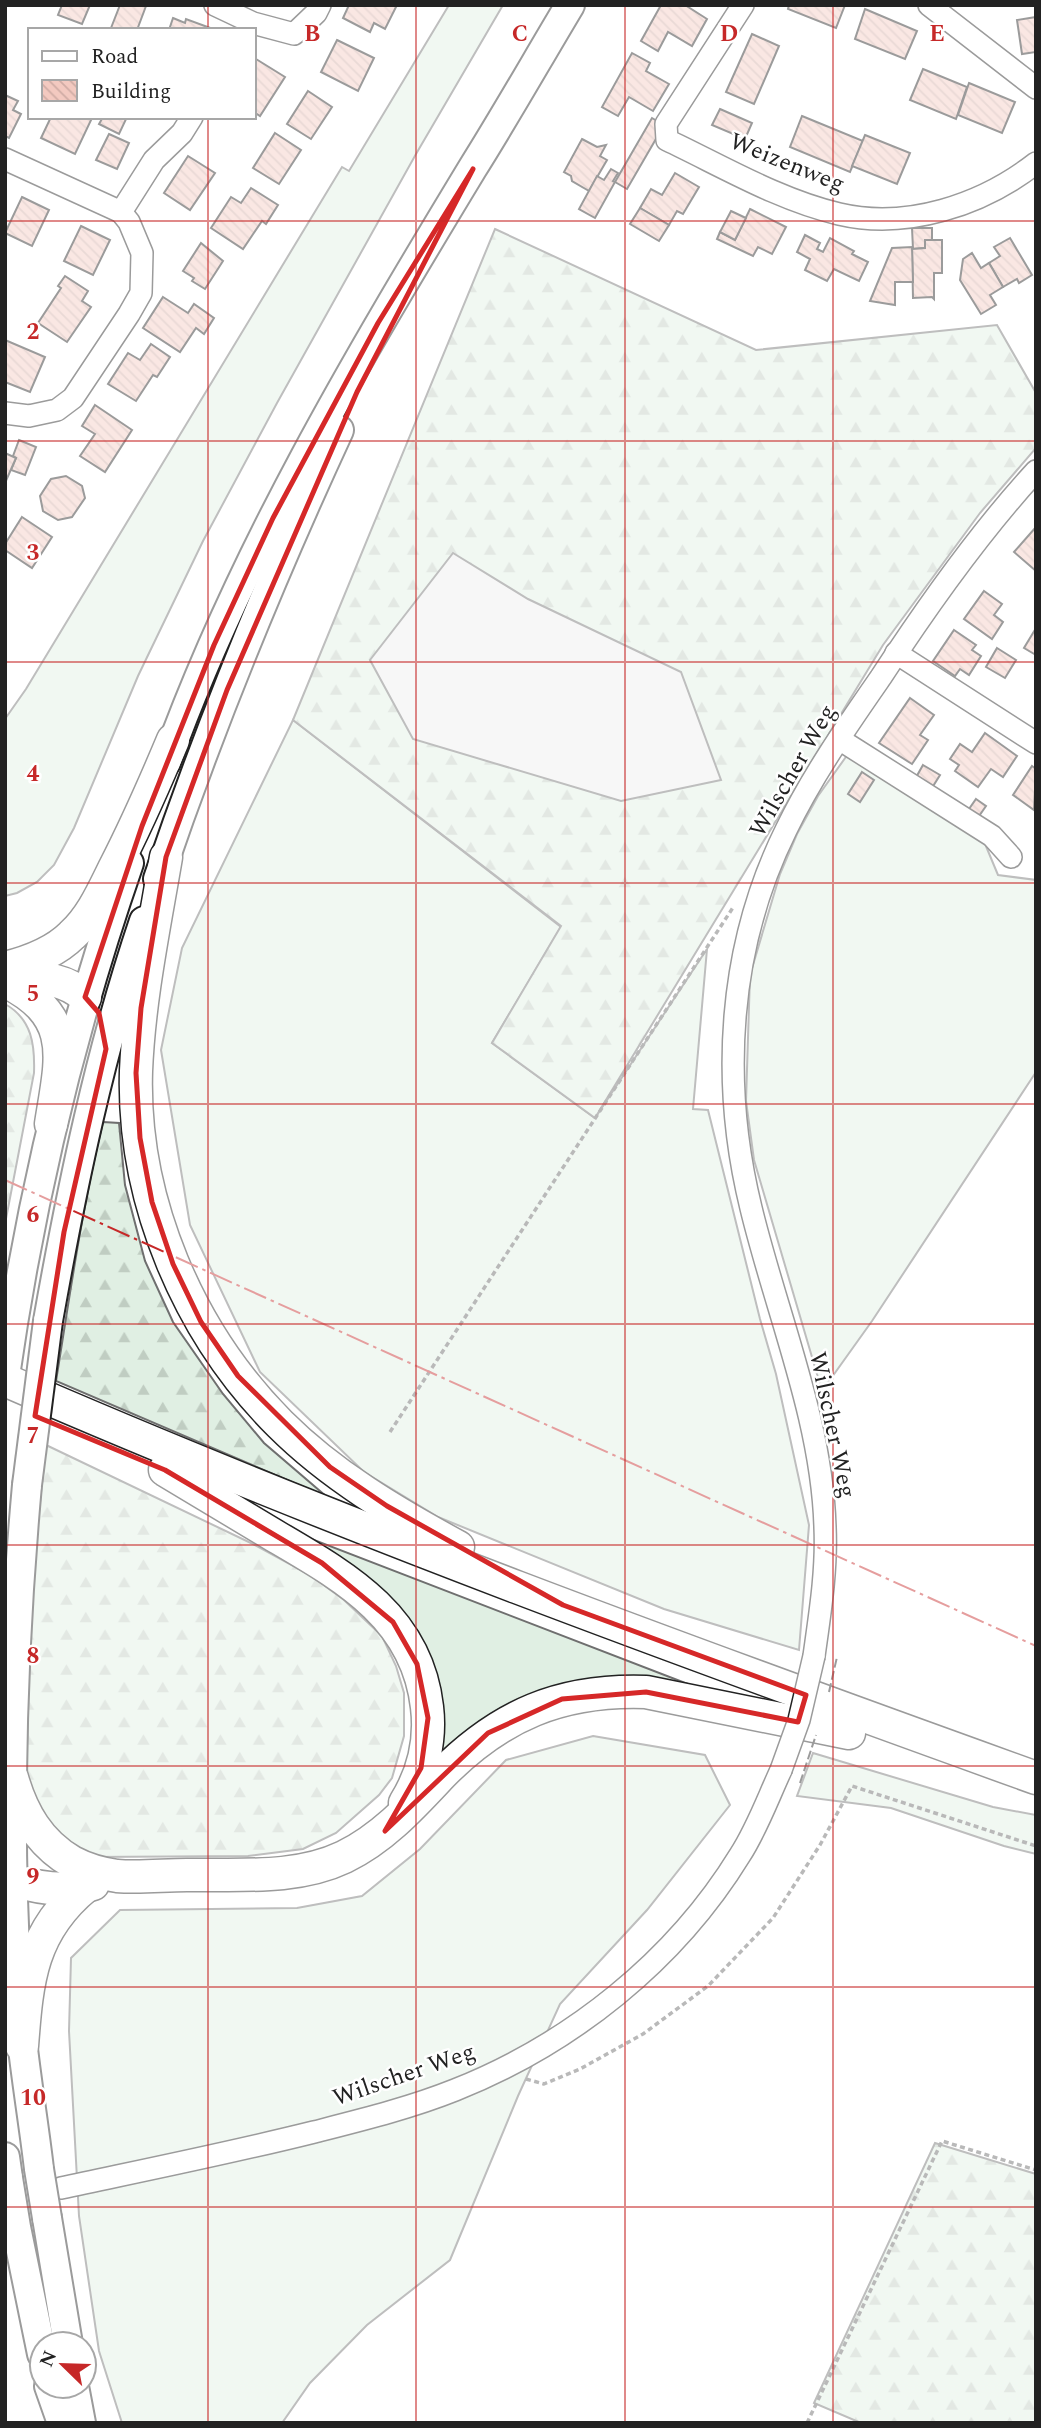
<svg xmlns="http://www.w3.org/2000/svg" width="1041" height="2428" viewBox="0 0 1041 2428" font-family="Spectral,serif">
<defs>
<pattern id="forest-firs" width="22" height="20" patternUnits="userSpaceOnUse" patternTransform="scale(1.75)"><rect width="22" height="20" fill="#e0efe3"/><path d="M5 1l3.5 6h-7zM16 11l3.5 6h-7z" fill="#c0cdc2"/></pattern>
<pattern id="building-back-hatch" width="6" height="6" patternUnits="userSpaceOnUse" patternTransform="scale(1.75)"><rect width="6" height="6" fill="#f3c9c0"/><path d="M-1 5l2 2M0 0l6 6M5-1l2 2" fill="none" stroke="#d0aca5"/></pattern>
</defs>
<rect width="100%" height="100%" fill="#fff"/>
<g fill="#e0efe3" stroke="#6f6f6f" stroke-width="2">
<polygon points="449,5 503,5 416,154 277,403 203,541 138,676 74,828 54,865 37,882 17,893 5,896 5,719 26,689 342,167 349,171"/>
<polygon points="293,720 561,927 492,1043 595,1118 707,949 693,1109 708,1110 760,1319 776,1374 809,1525 799,1650 664,1609 438,1517 364,1472 260,1372 190,1225 161,1050 182,948"/>
<polygon points="848,754 983,839 998,875 1036,880 1036,1072 872,1321 822,1391 754,1160 746,1101 750,975 780,874 797,834 818,796"/>
<polygon points="270,1523 719,1696 613,1681 438,1771 432,1675"/>
<polygon points="593,1736 705,1755 730,1805 647,1910 560,2004 518,2096 450,2260 367,2325 310,2383 282,2423 122,2423 99,2351 79,2216 69,2031 71,1958 120,1910 297,1908 362,1896 420,1849 506,1760"/>
<polygon points="813,1753 993,1807 1036,1815 1036,1854 1004,1846 891,1808 797,1796"/>
</g>
<g fill="url(#forest-firs)" stroke="#6f6f6f" stroke-width="2">
<polygon points="495,229 756,350 997,325 1036,393 1036,448 980,513 883,645 595,1118 492,1043 561,926 293,720"/>
<path d="M5,1004C32,1019 35,1045 34,1073L5,1224Z"/>
<path d="M103,1122L119,1123L125,1185L145,1261L173,1322L223,1394L264,1443L327,1497L56,1381C70,1294 82,1208 103,1122Z"/>
<polygon points="46,1445 255,1545 310,1575 344,1600 382,1636 396,1666 404,1693 404,1736 392,1778 379,1795 336,1833 303,1849 248,1856 90,1857 59,1844 26,1784 31,1588"/>
<polygon points="935,2143 1036,2174 1036,2423 861,2423 814,2403"/>
</g>
<polygon fill="#ededed" stroke="#6f6f6f" stroke-width="2" points="453,553 528,599 681,672 721,780 621,801 413,739 370,660"/>
<g fill="url(#building-back-hatch)" stroke="#222" stroke-width="2">
<polygon points="62,5 90,5 82,24 58,15"/>
<polygon points="120,5 146,6 137,30 111,28"/>
<polygon points="349,5 397,5 385,29 374,23 370,32 343,18"/>
<polygon points="661,5 685,5 707,19 692,46 668,32 658,51 641,41"/>
<polygon points="789,5 845,5 836,28 788,9"/>
<polygon points="865,9 917,31 905,59 855,39"/>
<polygon points="1036,17 1036,52 1022,54 1017,20"/>
<polygon points="173,18 185,23 186,19 213,29 169,30"/>
<polygon points="752,34 779,46 754,104 726,92"/>
<polygon points="337,40 374,58 358,91 321,72"/>
<polygon points="632,53 650,63 646,71 669,84 653,111 629,97 618,116 602,107"/>
<polygon points="256,59 285,77 260,116 254,112 254,63"/>
<polygon points="923,69 967,87 956,119 910,100"/>
<polygon points="969,83 1015,102 1002,133 958,115"/>
<polygon points="308,91 332,107 311,139 287,124"/>
<polygon points="5,95 18,101 13,110 21,114 9,138 5,136"/>
<polygon points="720,109 752,123 745,139 712,125"/>
<polygon points="802,116 863,141 850,172 790,147"/>
<polygon points="51,117 92,118 75,154 41,138"/>
<polygon points="103,117 127,117 119,134 99,124"/>
<polygon points="652,118 664,125 627,189 615,182"/>
<polygon points="275,133 301,150 279,184 253,168"/>
<polygon points="109,134 129,143 117,169 96,160"/>
<polygon points="865,135 910,153 897,184 852,166"/>
<polygon points="582,139 597,147 606,145 600,156 607,160 589,191 572,181 571,176 564,172"/>
<polygon points="188,156 215,173 190,210 164,193"/>
<polygon points="611,169 618,173 613,181 615,182 595,218 579,209 597,176 604,180"/>
<polygon points="675,173 699,187 683,214 677,211 669,225 640,208 651,189 662,195"/>
<polygon points="251,188 278,205 266,224 262,221 243,249 211,228 231,197 241,203"/>
<polygon points="22,197 49,210 32,246 5,233"/>
<polygon points="640,208 669,225 659,241 630,224"/>
<polygon points="750,209 786,227 772,254 758,247 753,256 717,239 720,232 735,240"/>
<polygon points="731,211 746,218 735,240 720,232"/>
<polygon points="81,226 110,240 93,275 64,261"/>
<polygon points="912,228 932,228 932,240 925,240 925,248 913,249"/>
<polygon points="805,235 820,243 817,249 823,252 830,238 854,251 852,254 868,262 859,281 834,269 827,281 805,270 810,259 797,252"/>
<polygon points="1010,238 1032,275 1019,283 1017,279 1003,287 989,263 1000,256 994,247"/>
<polygon points="925,240 942,240 942,273 934,273 934,299 932,297 913,298 912,249 925,248"/>
<polygon points="201,243 223,261 205,289 192,281 194,278 183,271"/>
<polygon points="912,247 913,282 895,282 895,305 870,301 892,248"/>
<polygon points="972,253 981,268 989,263 1003,287 990,295 996,305 981,314 960,280 963,259"/>
<polygon points="65,276 88,291 82,301 91,307 67,342 38,323 61,288 58,286"/>
<polygon points="163,297 188,313 194,304 214,318 204,334 196,328 180,352 143,328"/>
<polygon points="5,340 45,357 30,392 5,382"/>
<polygon points="151,344 170,357 157,377 153,375 136,401 108,384 128,353 140,360"/>
<polygon points="95,405 132,430 105,472 80,456 95,434 82,426"/>
<polygon points="19,440 36,447 25,475 11,470 16,458 13,456"/>
<polygon points="5,453 16,458 5,483"/>
<polygon points="66,476 82,486 85,498 72,517 58,520 43,511 40,496 51,479"/>
<polygon points="22,517 52,537 32,568 5,550 5,544"/>
<polygon points="1036,527 1036,571 1014,552"/>
<polygon points="984,591 1002,604 994,615 1003,622 992,639 964,619"/>
<polygon points="1036,628 1036,655 1024,648"/>
<polygon points="954,630 976,645 972,650 981,656 969,675 960,669 955,676 933,661"/>
<polygon points="997,648 1016,660 1005,678 986,667"/>
<polygon points="910,698 934,715 920,735 928,740 912,764 879,743"/>
<polygon points="985,733 1017,756 1003,777 991,769 978,787 955,771 959,765 950,759 960,744 972,752"/>
<polygon points="923,765 940,775 930,791 914,781"/>
<polygon points="1032,766 1036,769 1034,810 1013,795"/>
<polygon points="862,772 874,780 860,802 848,794"/>
<polygon points="976,799 986,806 979,816 969,809"/>
</g>
<g fill="none" stroke-linecap="round" stroke-linejoin="round">
<g stroke="#222" stroke-width="24">
<g id="minor">
<polyline points="215,5 253,23 294,34 316,13 320,5"/>
<path d="M743,5L666,124L667,140C722,166 779,200 839,214C907,230 982,205 1036,163"/>
<polyline points="929,5 1036,88"/>
<polyline points="5,159 121,212"/>
<polyline points="121,212 154,160 182,133 192,117"/>
<polyline points="5,413 29,416 57,410 73,398 129,314 141,293 142,253 129,222 121,212"/>
<polyline points="896,653 1036,743"/>
<polyline points="839,739 992,836 1011,857"/>
<path d="M814,1656C820,1613 827,1570 825,1527C822,1419 776,1312 751,1208C720,1082 728,947 786,830C812,776 847,726 881,677C928,605 978,534 1036,471"/>
<path d="M61,2188C145,2170 230,2153 314,2132C361,2120 410,2108 455,2090C571,2044 675,1961 740,1855C757,1829 768,1798 781,1770"/>
</g>
</g>
<g stroke="#222" stroke-width="32">
<g id="major">
<path d="M166,762C242,552 357,359 472,169C506,115 537,60 570,5"/>
<path d="M158,879C210,726 271,577 339,430"/>
<path d="M48,1321C72,1186 100,1051 144,921"/>
<path d="M5,1376C30,1201 71,1030 129,863"/>
<path d="M27,1485C12,1652 7,1822 17,1989C21,2050 32,2109 39,2169"/>
<polyline points="5,2157 8,2178"/>
<polyline points="47,2218 68,2344"/>
<polyline points="16,2227 42,2354"/>
<polyline points="49,2386 62,2423"/>
<polyline points="74,2386 81,2423"/>
</g>
</g>
<g stroke="#222" stroke-width="35">
<g id="highway">
<path d="M166,857C154,928 139,999 136,1071C132,1201 189,1333 280,1424C331,1475 395,1513 458,1547"/>
<path d="M5,968C29,962 54,953 72,935C92,917 103,891 115,867C136,826 155,783 173,740"/>
<path d="M5,974C31,977 66,977 85,997"/>
<path d="M5,981C76,1016 61,1059 51,1124"/>
<path d="M5,1380C343,1527 689,1653 1036,1778"/>
<path d="M165,1470C202,1492 239,1514 275,1536C345,1577 417,1617 427,1707C431,1740 423,1774 405,1803"/>
<path d="M12,1778C22,1813 39,1843 72,1862C85,1869 103,1874 117,1876C140,1878 164,1875 187,1875C239,1874 296,1880 344,1857C383,1838 412,1806 441,1775C500,1715 561,1689 646,1692L849,1733"/>
<path d="M12,1880C38,1888 68,1893 93,1884"/>
<path d="M22,2046C27,1980 31,1931 86,1886"/>
</g>
</g>
<g stroke="#646464" stroke-width="3.5" stroke-dasharray="5 3.5" stroke-linecap="butt">
<polyline points="390,1432 734,906"/>
<polyline points="526,2079 544,2084 580,2069 643,2034 708,1986 773,1918 820,1845 852,1786 1036,1846"/>
<polyline points="807,2423 942,2141 1036,2170"/>
</g>
<use href="#minor" stroke="#fff" stroke-width="21"/>
<use href="#major" stroke="#fff" stroke-width="28"/>
<use href="#highway" stroke="#fff" stroke-width="32"/>
<g stroke="#222" stroke-width="24" stroke-linecap="butt">
<polyline id="minor-bridge" points="781,1770 799,1720 814,1656"/>
</g>
<g stroke="#222" stroke-width="32" stroke-linecap="butt">
<g id="major-bridge">
<polyline points="27,1485 48,1321"/>
<polyline points="39,2169 47,2218"/>
<polyline points="8,2178 16,2227"/>
</g>
</g>
<use href="#minor-bridge" stroke="#fff" stroke-width="21"/>
<use href="#major-bridge" stroke="#fff" stroke-width="28"/>
<g stroke="#222" stroke-width="2" stroke-dasharray="9 3.5" stroke-linecap="butt">
<polyline points="829,1692 837,1657"/>
<polyline points="800,1783 816,1735"/>
</g>
<polyline stroke="#c62828" stroke-width="2" stroke-dasharray="24 5 3.5 5" stroke-linecap="butt" points="5,1180 1036,1646"/>
</g>
<path d="M0 0H1041V2428H0ZM473,169L357,392L227,690L166,857L141,1008L136,1073L140,1138L152,1202L173,1264L201,1322L238,1376L330,1467L387,1506L563,1605L806,1695L798,1722L646,1692L562,1699L488,1733L385,1831L421,1768L428,1718L417,1664L393,1622L322,1563L165,1470L35,1416L64,1232L106,1049L99,1013L85,997L142,826L214,645L273,518L378,323Z" fill="#fff" fill-opacity=".55" fill-rule="evenodd"/>
<path fill="none" stroke="#d62828" stroke-width="5" stroke-linejoin="round" d="M473,169L357,392L227,690L166,857L141,1008L136,1073L140,1138L152,1202L173,1264L201,1322L238,1376L330,1467L387,1506L563,1605L806,1695L798,1722L646,1692L562,1699L488,1733L385,1831L421,1768L428,1718L417,1664L393,1622L322,1563L165,1470L35,1416L64,1232L106,1049L99,1013L85,997L142,826L214,645L273,518L378,323Z"/>
<path fill="none" stroke="#c62828" stroke-width="2" stroke-opacity="0.55" d="M208,5V30M416,5V2423M625,5V2423M833,5V2423M208,117V2423M5,221H1036M5,441H1036M5,662H1036M5,883H1036M5,1104H1036M5,1324H1036M5,1545H1036M5,1766H1036M5,1987H1036M5,2207H1036"/>
<g text-anchor="middle" dominant-baseline="central" stroke-width="5" stroke-linejoin="round" paint-order="stroke">
<g font-size="24" fill="#222" stroke="#fff">
<text transform="translate(787 163) rotate(22)">Weizenweg</text>
<text transform="translate(793 771) rotate(-60)">Wilscher Weg</text>
<text transform="translate(832 1425) rotate(78)">Wilscher Weg</text>
<text transform="translate(404 2075) rotate(-19)">Wilscher Weg</text>
</g>
</g>
<g font-size="23" text-anchor="middle" font-weight="bold" fill="#c62828" stroke="#fff" stroke-width="5" stroke-linejoin="round" paint-order="stroke">
<text x="312" y="41">B</text>
<text x="520" y="41">C</text>
<text x="729" y="41">D</text>
<text x="937" y="41">E</text>
<text x="33" y="339">2</text>
<text x="33" y="560">3</text>
<text x="33" y="781">4</text>
<text x="33" y="1001">5</text>
<text x="33" y="1222">6</text>
<text x="33" y="1443">7</text>
<text x="33" y="1663">8</text>
<text x="33" y="1884">9</text>
<text x="33" y="2105">10</text>
</g>
<rect width="1041" height="2428" fill="none" stroke="#222222" stroke-width="14"/>
<rect x="28" y="28" width="228" height="91" fill="#ffffff" stroke="#a7a7a7" stroke-width="2"/>
<rect x="42" y="51" width="35" height="10" fill="#ffffff" stroke="#a7a7a7" stroke-width="2"/>
<text x="91" y="63" font-size="21" fill="#222222">Road</text>
<rect x="42" y="80" width="35" height="21" fill="url(#building-back-hatch)" stroke="#a7a7a7" stroke-width="2"/>
<text x="91" y="98" font-size="21" fill="#222222">Building</text>
<g transform="translate(63 2365) rotate(293)"><circle r="33" fill="#ffffff" stroke="#a7a7a7" stroke-width="2"/>
<path d="M0-5L12 26L0 18L-12 26Z" fill="#c62828"/>
<text y="-10" font-size="19" font-weight="bold" text-anchor="middle" fill="#222222">N</text>
</g>
</svg>
